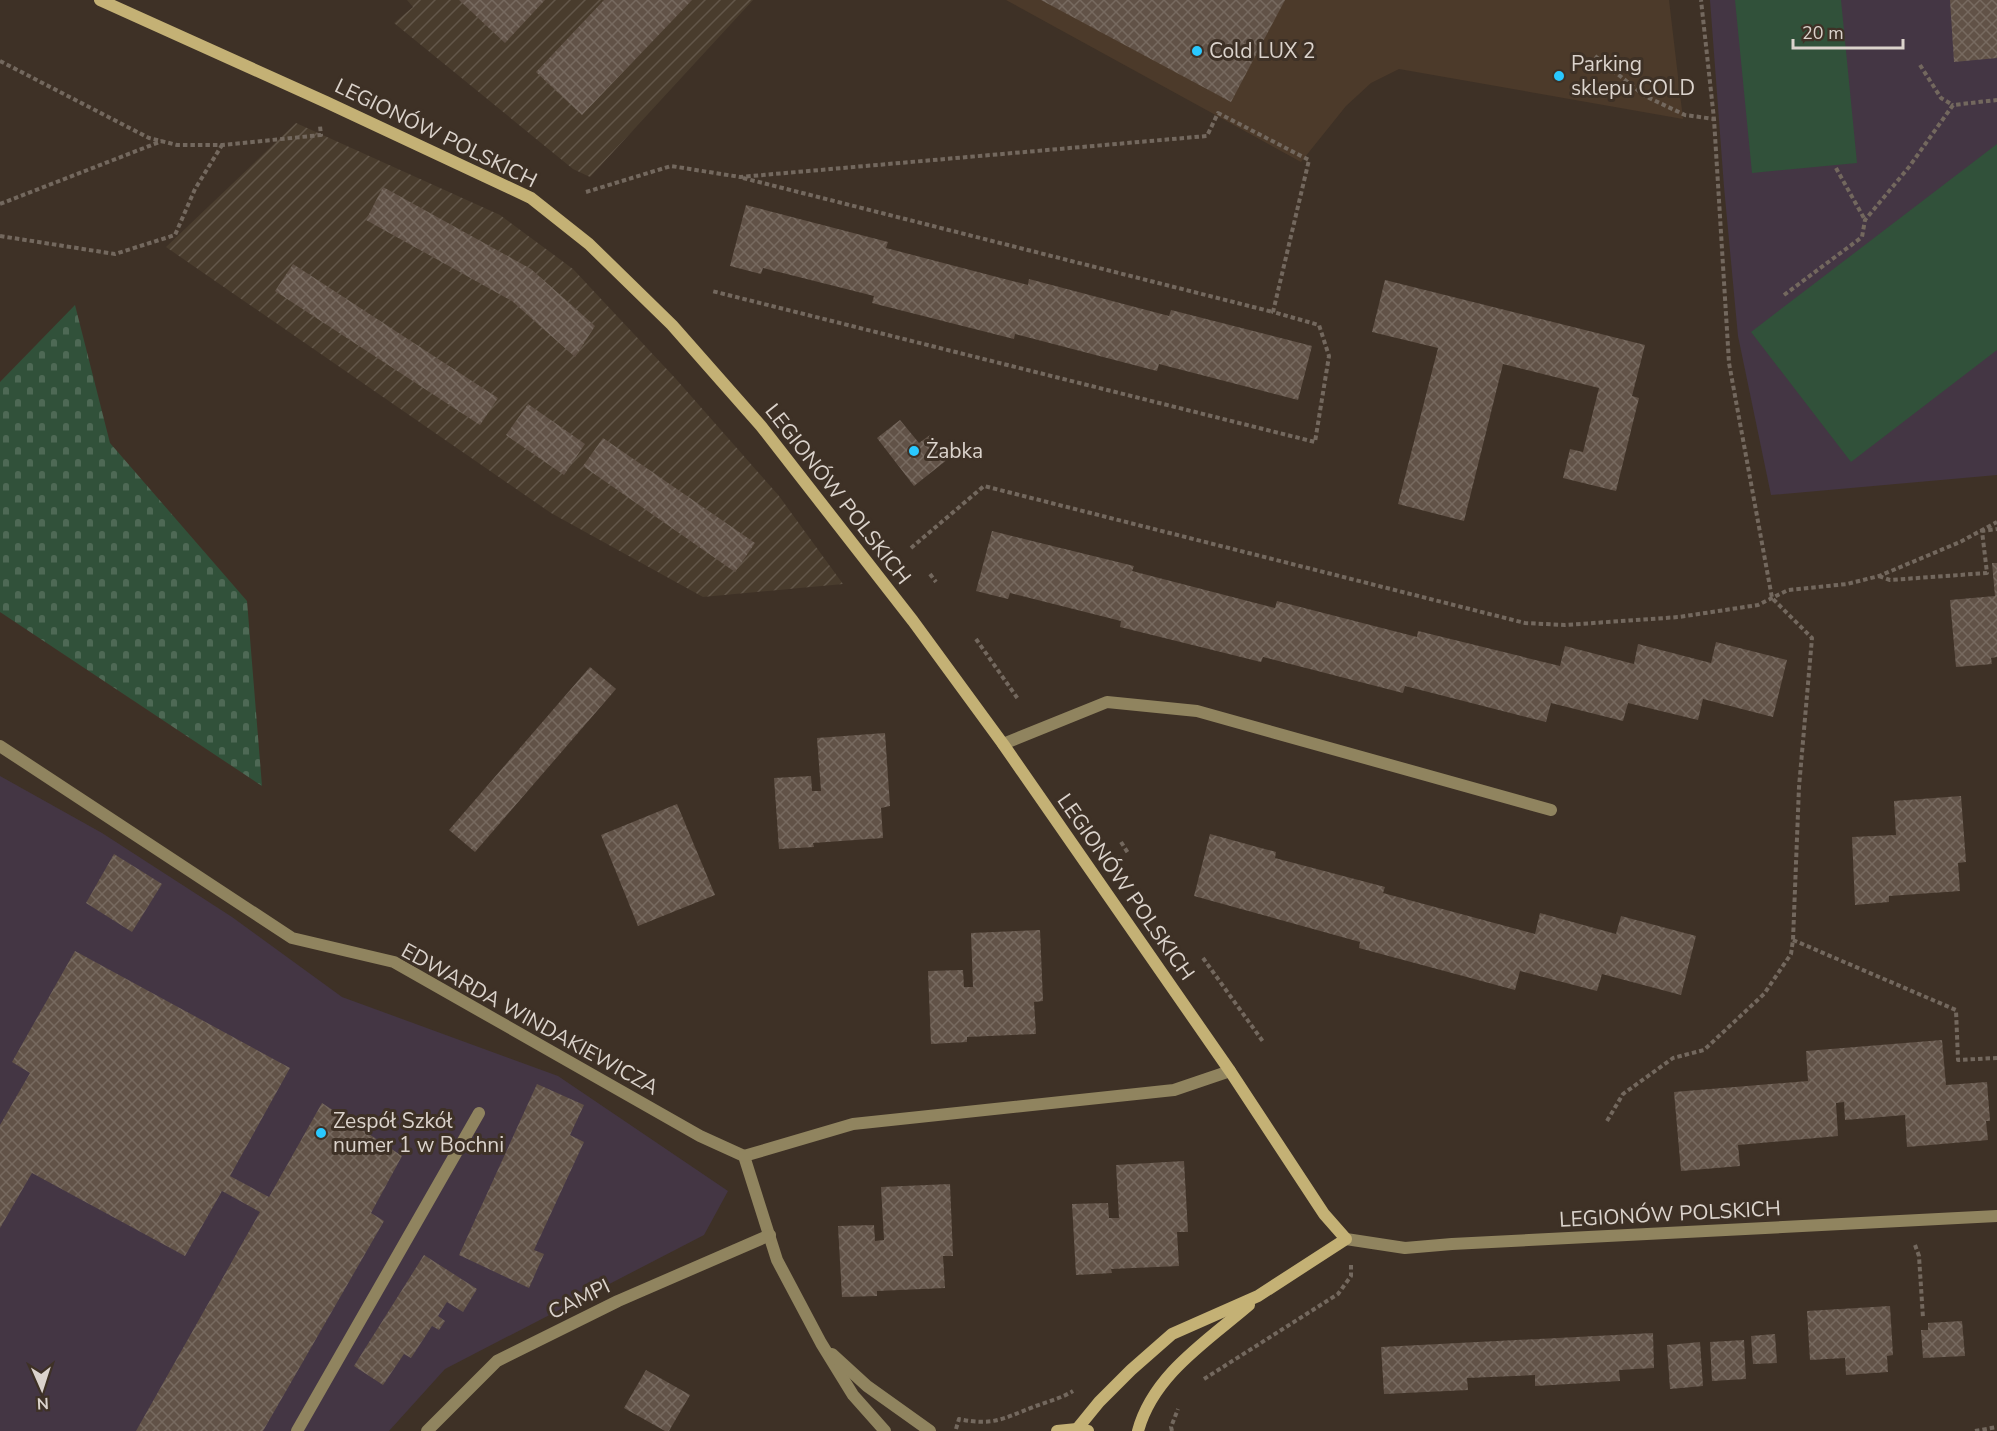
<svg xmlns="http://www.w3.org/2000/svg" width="1997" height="1431" viewBox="0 0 1997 1431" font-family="'Nunito Sans',sans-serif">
<defs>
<pattern id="industrial-furrows" width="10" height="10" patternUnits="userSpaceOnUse" patternTransform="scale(1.5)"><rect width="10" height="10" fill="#493c2d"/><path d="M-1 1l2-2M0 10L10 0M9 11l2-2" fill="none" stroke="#63574a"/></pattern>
<pattern id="cemetery-stones" width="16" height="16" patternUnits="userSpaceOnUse" patternTransform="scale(1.5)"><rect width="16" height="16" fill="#31513a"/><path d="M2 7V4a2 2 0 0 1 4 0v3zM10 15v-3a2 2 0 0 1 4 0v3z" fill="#4e6955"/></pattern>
<pattern id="building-cross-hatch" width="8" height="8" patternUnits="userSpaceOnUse" patternTransform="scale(1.5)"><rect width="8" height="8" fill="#615247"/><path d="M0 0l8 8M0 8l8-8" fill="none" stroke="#776a60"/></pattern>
</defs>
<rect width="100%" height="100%" fill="#3e3126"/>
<polygon fill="#4c3a2a" points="1006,0 1669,0 1683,119 1399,69 1371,83 1346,106 1301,162"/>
<g fill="url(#industrial-furrows)">
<polygon points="407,0 753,0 590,177 573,169 394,23 413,7"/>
<polygon points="296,123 500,215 573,269 676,379 779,496 843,584 703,597 551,513 166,247"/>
</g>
<g fill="#443644">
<polygon points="1710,0 1997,0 1997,475 1771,495 1738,336 1724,187"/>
<polygon points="0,776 102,833 232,917 342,997 558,1076 728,1191 704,1235 445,1369 389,1431 0,1431"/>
</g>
<polygon fill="url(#cemetery-stones)" points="75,305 110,443 247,601 262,786 0,612 0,382"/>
<g fill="#31513a">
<polygon points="1735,0 1841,0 1857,163 1752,173"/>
<polygon points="1997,144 1997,350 1851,462 1751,332"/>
</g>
<g fill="url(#building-cross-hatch)">
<polygon points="459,0 545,0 505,43"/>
<polygon points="604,0 692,0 582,115 536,72"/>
<polygon points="1041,0 1285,0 1231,102"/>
<polygon points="1950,0 1997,0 1997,58 1954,62"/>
<polygon points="383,187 531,269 595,326 575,357 512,301 366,220"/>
<polygon points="746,205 888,242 886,248 1028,285 1029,279 1169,316 1171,310 1312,346 1298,400 1159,364 1157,371 1015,334 1014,339 872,303 874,296 763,268 761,274 730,266"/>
<polygon points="293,264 498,398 480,425 275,291"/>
<polygon points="1385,280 1645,345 1632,396 1639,398 1616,491 1563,478 1570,449 1583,452 1599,388 1503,364 1464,521 1398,504 1438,348 1372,332"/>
<polygon points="528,404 585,444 564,475 506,435"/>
<polygon points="900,420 919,443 930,435 948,459 914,486 877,438"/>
<polygon points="603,438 755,543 735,572 583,466"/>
<polygon points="992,531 1134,566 1132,571 1275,608 1277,601 1417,637 1418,631 1560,666 1565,646 1634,664 1638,644 1711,663 1716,642 1787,660 1773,717 1703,699 1698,720 1628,703 1623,721 1551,703 1546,722 1405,686 1403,693 1263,657 1261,662 1120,627 1121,621 1010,593 1008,599 976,591"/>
<polygon points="1992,563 1997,563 1997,657 1991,658 1992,664 1956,667 1950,600 1995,596"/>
<polygon points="590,667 616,689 475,852 449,830"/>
<polygon points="885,733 890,806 881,808 883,838 813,843 814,847 779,849 774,778 811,776 812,791 821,791 817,738"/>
<polygon points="1961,796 1966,862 1958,863 1960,891 1889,896 1889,902 1855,905 1852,837 1896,835 1894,801"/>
<polygon points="677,804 715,895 638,926 601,835"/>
<polygon points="1210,834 1276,852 1275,858 1385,887 1383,893 1535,934 1540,913 1616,934 1621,916 1696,936 1681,995 1602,974 1597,991 1520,971 1515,990 1359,948 1360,942 1194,896"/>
<polygon points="114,854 162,884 132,932 86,903"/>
<polygon points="1040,930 1043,1001 1034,1002 1036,1034 967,1037 967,1042 931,1044 928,971 963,970 964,987 973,987 971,933"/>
<polygon points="75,951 290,1068 230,1176 269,1197 322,1103 402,1156 371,1213 384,1221 263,1431 136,1431 260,1212 222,1191 185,1256 32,1173 0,1228 0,1125 30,1073 12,1062"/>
<polygon points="1942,1040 1946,1085 1987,1082 1990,1121 1986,1121 1988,1140 1907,1147 1905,1115 1845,1120 1844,1102 1836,1103 1838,1136 1738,1145 1740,1166 1681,1171 1674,1092 1808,1081 1806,1051"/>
<polygon points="537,1084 584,1105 570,1135 584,1142 534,1250 544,1254 529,1288 459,1255"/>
<polygon points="1184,1161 1188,1232 1177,1232 1179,1266 1111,1269 1112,1273 1076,1275 1072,1204 1108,1203 1109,1218 1119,1218 1116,1165"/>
<polygon points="950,1184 953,1256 943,1256 945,1288 877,1291 877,1296 842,1297 838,1226 874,1225 875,1241 884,1240 881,1187"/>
<polygon points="424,1255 477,1289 463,1312 447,1302 438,1316 445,1321 439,1330 432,1326 411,1358 404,1354 383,1385 354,1366"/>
<polygon points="1890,1306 1893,1355 1887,1356 1888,1372 1846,1375 1845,1358 1810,1360 1807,1311"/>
<polygon points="1962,1321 1965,1356 1923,1358 1921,1330 1928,1330 1928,1323"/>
<polygon points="1653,1333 1654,1368 1619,1370 1620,1381 1535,1386 1535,1375 1467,1378 1468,1390 1384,1394 1381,1347"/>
<polygon points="1775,1334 1777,1363 1753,1364 1751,1336"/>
<polygon points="1744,1340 1746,1379 1712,1381 1710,1342"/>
<polygon points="1700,1342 1703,1386 1670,1389 1667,1345"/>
<polygon points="646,1370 690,1395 669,1431 665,1431 624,1408"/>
</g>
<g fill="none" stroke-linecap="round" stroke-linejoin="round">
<g stroke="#73685e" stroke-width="4" stroke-dasharray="4.5 3" stroke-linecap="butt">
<polyline points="1595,56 1645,96 1685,115 1714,119"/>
<polyline points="0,61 149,138 177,145 222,145 321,135 320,126"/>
<polyline points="1920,65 1941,98 1953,105"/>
<polyline points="1836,168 1865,220"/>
<polyline points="743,178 1273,312"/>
<polyline points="586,192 671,166 740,177 1207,136 1218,113 1309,160 1273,312 1319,325 1329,356 1315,442 712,291"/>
<polyline points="0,204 162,141"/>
<polyline points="0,236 115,254 175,235 195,189 222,145"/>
<polyline points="1784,295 1862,237 1865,220 1909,167 1953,105 1997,100"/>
<polyline points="911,548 984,486 1525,623 1565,625 1679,617 1758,605 1788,590 1847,584 1879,576 1960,542 1997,522"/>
<polyline points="930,574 936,582"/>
<polyline points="1879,576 1890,580 1987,573 1982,531 1997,529"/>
<polyline points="976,639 1018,699"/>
<polyline points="1121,842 1128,853"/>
<polyline points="1793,940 1956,1010 1958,1060 1997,1058"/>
<polyline points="1203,958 1264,1043"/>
<polyline points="1607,1121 1623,1094 1673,1058 1704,1050 1764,994 1791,954 1793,940 1799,787 1812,638 1772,598 1729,363 1714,119 1701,0"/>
<polyline points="1915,1245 1919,1256 1923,1318"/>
<polyline points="1204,1379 1338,1294 1351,1276 1351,1264"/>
<path d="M956,1429L959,1419C992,1426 1003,1419 1033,1407C1046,1402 1060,1399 1073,1391"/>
<polyline points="1172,1431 1171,1427 1178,1409"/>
<polyline points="1975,1431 1997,1427"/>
</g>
<g stroke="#90845f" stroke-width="12">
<polyline points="1003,744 1107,702 1197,711 1551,810"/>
<polyline points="297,1431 479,1113"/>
</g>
<g stroke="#90845f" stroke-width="12">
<polyline points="0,746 292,938 394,962 700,1136 744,1156 777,1260 821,1343 853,1395 885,1431"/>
<polyline points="744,1156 853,1124 1174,1090 1230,1071"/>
<polyline points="1346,1239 1405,1248 1452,1244 1997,1216"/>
<polyline points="832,1354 867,1386 930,1431"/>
<polyline points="427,1431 497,1361 618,1301 770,1235"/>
</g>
<g stroke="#c4b175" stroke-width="12">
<polyline points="100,0 326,102 531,198 589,244 672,325 761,426 913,621 1003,744 1230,1071 1324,1214 1346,1239 1258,1296 1172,1334 1131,1370 1099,1402 1077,1429"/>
<polyline points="1057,1431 1077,1429 1088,1431"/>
<path d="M1138,1431C1153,1375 1207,1341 1249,1305"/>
</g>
</g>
<g fill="#29c8ff" stroke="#3e3126" stroke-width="2">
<circle cx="1197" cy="51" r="6"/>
<circle cx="1559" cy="76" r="6"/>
<circle cx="914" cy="451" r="6"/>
<circle cx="321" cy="1133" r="6"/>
</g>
<g text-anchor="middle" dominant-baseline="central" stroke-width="6" stroke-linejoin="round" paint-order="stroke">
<g font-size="21" fill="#dbd3cc" stroke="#3e3126" text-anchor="start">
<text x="1209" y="51">Cold LUX 2</text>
<text x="1571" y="64">Parking<tspan x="1571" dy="24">sklepu COLD</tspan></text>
<text x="926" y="451">Żabka</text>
<text x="333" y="1121">Zespół Szkół<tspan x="333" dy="24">numer 1 w Bochni</tspan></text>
</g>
<g font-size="21" fill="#dbd3cc" stroke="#3e3126">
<text transform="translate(436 133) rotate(26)">LEGIONÓW POLSKICH</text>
<text transform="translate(838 494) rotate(52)">LEGIONÓW POLSKICH</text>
<text transform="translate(1126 887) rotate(55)">LEGIONÓW POLSKICH</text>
<text transform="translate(530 1019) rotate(29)">EDWARDA WINDAKIEWICZA</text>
<text transform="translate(1670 1214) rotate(-3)">LEGIONÓW POLSKICH</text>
<text transform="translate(579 1299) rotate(-26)">CAMPI</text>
</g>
</g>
<g transform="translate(42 1389) rotate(177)" stroke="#3e3126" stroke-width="4.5" paint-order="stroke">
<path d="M0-4.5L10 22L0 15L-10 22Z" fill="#dbd3cc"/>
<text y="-9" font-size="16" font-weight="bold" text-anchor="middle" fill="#dbd3cc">N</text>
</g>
<path d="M1793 39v9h110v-9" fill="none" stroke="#dbd3cc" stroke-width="3"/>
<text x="1802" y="39" font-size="18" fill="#dbd3cc" stroke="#3e3126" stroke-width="4.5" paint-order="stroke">20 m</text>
</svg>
